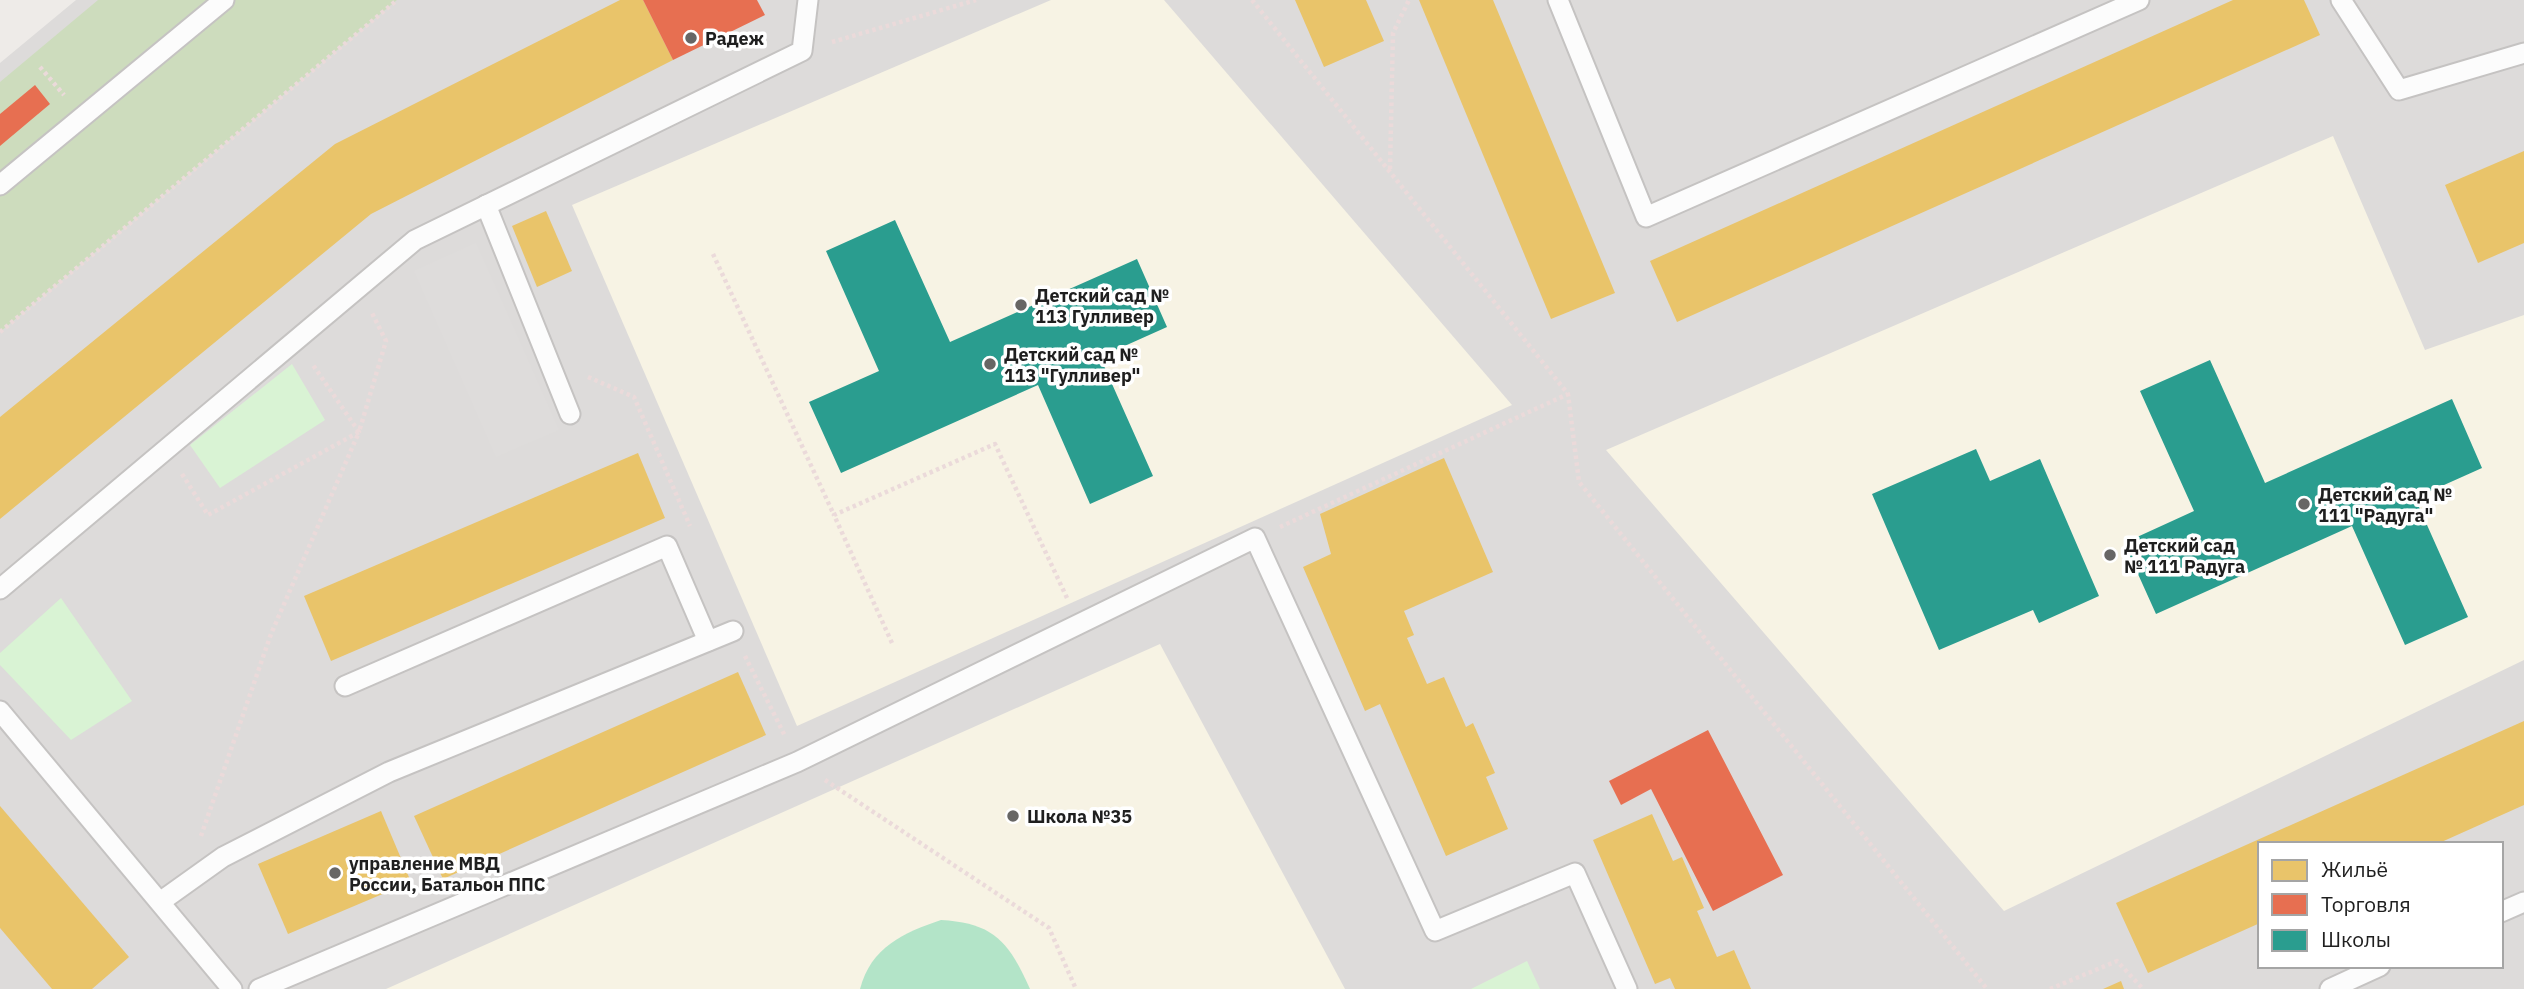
<svg xmlns="http://www.w3.org/2000/svg" width="2524" height="989" viewBox="0 0 2524 989" font-family="'IBM Plex Sans',sans-serif">
<rect width="100%" height="100%" fill="#eeebe8"/>
<path fill="#dddbda" fill-rule="evenodd" d="M76,0H2524V989H0V63ZM2260,844H2501V966H2260Z"/>
<g fill="#f7f3e4">
<polygon points="1051,0 1164,0 1512,405 797,726 572,205"/>
<polygon points="2333,136 2425,350 2524,315 2524,660 2004,911 1606,450"/>
<polygon points="1160,644 1345,989 386,989"/>
</g>
<polygon fill="#cddcbd" points="98,0 397,0 0,332 0,82"/>
<g fill="#d9f3d4">
<polygon points="292,364 325,420 220,488 190,445"/>
<polygon points="61,598 132,701 71,740 0,665 0,653"/>
<polygon points="1527,961 1540,989 1471,989"/>
</g>
<path fill="#b3e4c8" d="M941,920C994,923 1009,942 1030,989H860C871,947 903,933 941,920Z"/>
<polygon fill="#dedcdb" points="476,243 559,430 496,457 414,271"/>
<g fill="#e9c46a">
<polygon points="620,0 643,0 673,60 371,214 0,519 0,417 335,144"/>
<polygon points="1295,0 1366,0 1384,41 1324,67"/>
<polygon points="1419,0 1493,0 1615,293 1551,319"/>
<polygon points="2233,0 2304,0 2320,35 1677,322 1650,261"/>
<polygon points="2524,151 2524,243 2478,263 2445,185"/>
<polygon points="546,211 572,271 537,287 512,226"/>
<polygon points="638,453 665,518 331,661 304,596"/>
<polygon points="1444,458 1493,572 1404,611 1414,635 1407,638 1427,684 1444,677 1466,727 1473,723 1495,773 1486,777 1508,829 1446,856 1380,704 1365,711 1303,567 1331,554 1320,514"/>
<polygon points="738,672 766,735 443,879 414,816"/>
<polygon points="2524,721 2524,805 2437,844 2260,844 2260,923 2148,973 2116,903"/>
<polygon points="0,806 129,957 92,989 52,989 0,928"/>
<polygon points="381,811 411,882 288,934 258,864"/>
<polygon points="1652,814 1673,861 1682,857 1704,908 1697,911 1717,957 1734,950 1751,989 1675,989 1670,978 1655,984 1593,840"/>
<polygon points="2121,981 2124,989 2103,989"/>
</g>
<g fill="#e76f51">
<polygon points="643,0 757,0 765,15 673,60"/>
<polygon points="35,85 50,104 0,146 0,114"/>
<polygon points="1708,730 1783,875 1713,911 1651,789 1621,805 1609,781"/>
</g>
<g fill="#2a9d8f">
<polygon points="895,220 950,342 1137,259 1167,327 1100,357 1153,476 1090,504 1038,385 841,473 809,402 879,371 826,251"/>
<polygon points="2210,360 2265,483 2452,399 2482,468 2415,498 2468,617 2405,645 2352,526 2156,614 2124,543 2194,511 2140,391"/>
<polygon points="1976,449 1990,481 2040,459 2099,596 2039,623 2033,610 1939,650 1872,494"/>
</g>
<g fill="none" stroke-linecap="round" stroke-linejoin="round">
<g stroke="#c5c3c2" stroke-width="23">
<g id="service">
<polyline points="1558,0 1646,217 2139,0"/>
<polyline points="2341,0 2399,90 2524,53"/>
<polyline points="0,185 224,0"/>
<polyline points="486,205 570,414"/>
<polyline points="0,589 415,240 802,51 808,0"/>
<polyline points="345,686 667,546 708,641"/>
<polyline points="0,711 232,989"/>
<polyline points="160,902 223,857 389,772 733,631"/>
<polyline points="2501,912 2524,902"/>
<polyline points="259,989 797,762 1255,538 1435,931 1575,873 1627,989"/>
<polyline points="2330,989 2380,966"/>
</g>
</g>
<g stroke="#ebdada" stroke-width="4.5" stroke-dasharray="3.5 3.5" stroke-linecap="butt">
<polyline points="1252,0 1568,394 1579,482 1987,989"/>
<polyline points="832,42 976,0"/>
<polyline points="40,67 64,95"/>
<polyline points="1390,169 1393,33 1409,0"/>
<polyline points="713,254 834,515"/>
<polyline points="0,332 397,0"/>
<polyline points="588,377 634,397 690,526"/>
<polyline points="182,474 208,515 359,432 386,341 372,313"/>
<polyline points="1280,527 1568,394"/>
<polyline points="892,643 834,515 995,444 1067,598"/>
<polyline points="745,656 785,736"/>
<polyline points="825,780 1049,928 1076,989"/>
<polyline points="201,836 271,634 359,432 313,365"/>
<polyline points="2050,989 2117,961 2143,989"/>
</g>
<use href="#service" stroke="#fcfcfc" stroke-width="19"/>
</g>
<g fill="#676665" stroke="#fff" stroke-width="2.5">
<circle cx="691" cy="38" r="7"/>
<circle cx="1021" cy="305" r="7"/>
<circle cx="990" cy="364" r="7"/>
<circle cx="2304" cy="504" r="7"/>
<circle cx="2110" cy="555" r="7"/>
<circle cx="1013" cy="816" r="7"/>
<circle cx="335" cy="873" r="7"/>
</g>
<g text-anchor="middle" dominant-baseline="central" stroke-width="7" stroke-linejoin="round" paint-order="stroke">
<g font-size="18" font-weight="bold" fill="#1f1f1f" stroke="#fff" text-anchor="start">
<text x="705" y="38">Радеж</text>
<text x="1035" y="295">Детский сад №<tspan x="1035" dy="21">113 Гулливер</tspan></text>
<text x="1004" y="354">Детский сад №<tspan x="1004" dy="21">113 "Гулливер"</tspan></text>
<text x="2318" y="494">Детский сад №<tspan x="2318" dy="21">111 "Радуга"</tspan></text>
<text x="2124" y="545">Детский сад<tspan x="2124" dy="21">№ 111 Радуга</tspan></text>
<text x="1027" y="816">Школа №35</text>
<text x="349" y="863">управление МВД<tspan x="349" dy="21">России, Батальон ППС</tspan></text>
</g>
</g>
<rect x="2258" y="842" width="245" height="126" fill="#ffffff" stroke="#a5a5a5" stroke-width="2"/>
<rect x="2272" y="860" width="35" height="21" fill="#e9c46a" stroke="#a5a5a5" stroke-width="2"/>
<text x="2321" y="877" font-size="21" fill="#1f1f1f">Жильё</text>
<rect x="2272" y="894" width="35" height="21" fill="#e76f51" stroke="#a5a5a5" stroke-width="2"/>
<text x="2321" y="912" font-size="21" fill="#1f1f1f">Торговля</text>
<rect x="2272" y="930" width="35" height="21" fill="#2a9d8f" stroke="#a5a5a5" stroke-width="2"/>
<text x="2321" y="947" font-size="21" fill="#1f1f1f">Школы</text>
</svg>
